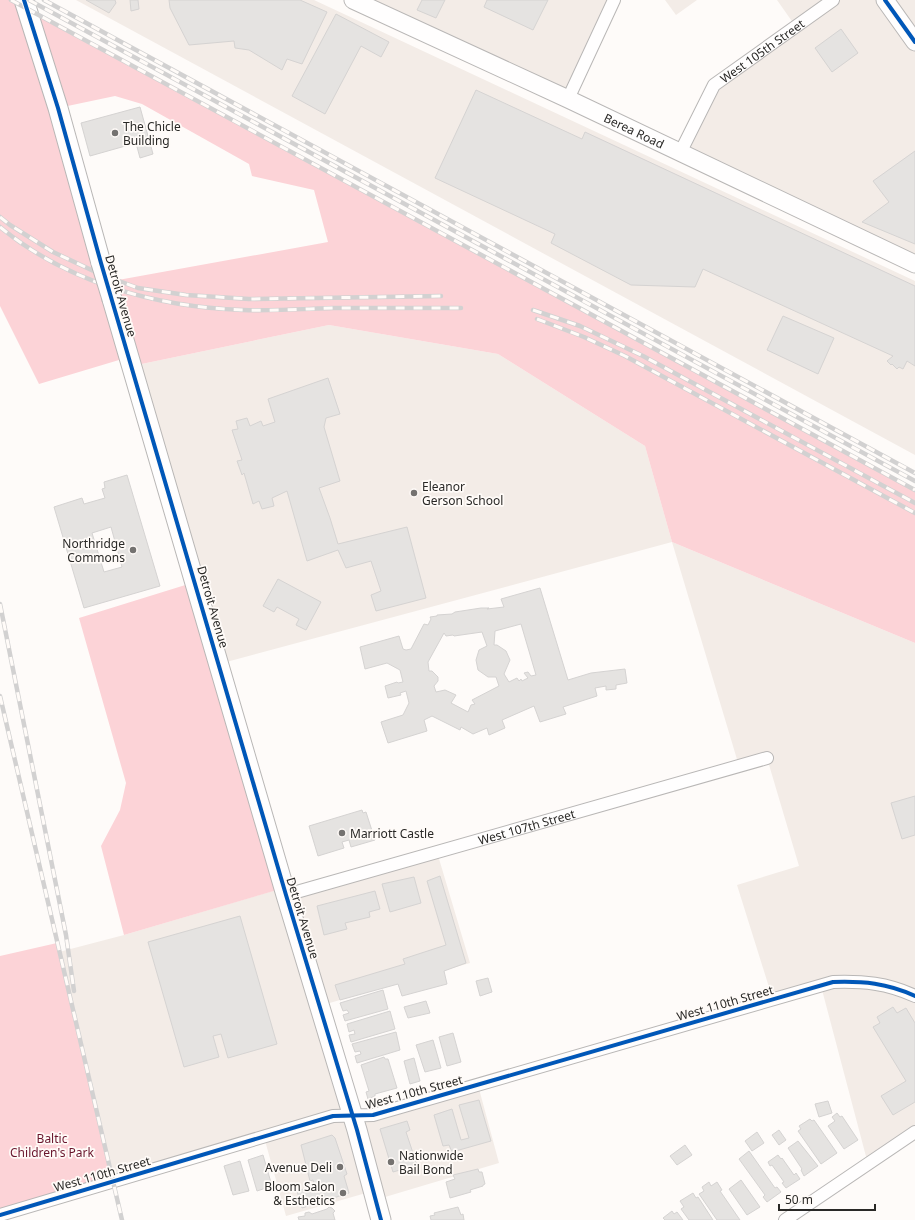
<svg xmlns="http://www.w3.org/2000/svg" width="915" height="1220" viewBox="0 0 915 1220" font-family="'Noto Sans',sans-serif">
<rect width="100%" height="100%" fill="#fefbf9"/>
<g fill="#f3ece7">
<polygon points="76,0 314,0 915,281 915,455"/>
<polygon points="353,0 614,0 568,99"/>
<polygon points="665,0 697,0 676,15"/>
<polygon points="777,0 915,0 915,264 680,153 714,85 796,27"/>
<polygon points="329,325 498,354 645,446 672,542 915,643 915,1132 868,1164 821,986 773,1000 737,885 799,866 767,758 739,766 672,542 219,664 132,366"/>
<polygon points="437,852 470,963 319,1006 352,1115 478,1085 499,1163 375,1200 373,1191 286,1216 264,1137 113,1181 59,952 124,935 283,888 285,895"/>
</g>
<g fill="#fcd3d7" fill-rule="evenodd">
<path d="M0,0H11L915,490V643L672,542L645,446L498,354L329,325L132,366L129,357L39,384L0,306ZM115,96L142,104L249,164L252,176L314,190L328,242L107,282L58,108Z"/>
<polygon points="195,582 284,888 124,935 101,846 120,810 126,783 79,618"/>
<polygon points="57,943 113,1181 0,1215 0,956"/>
</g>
<g fill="#e5e3e1" stroke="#d5d3d2" fill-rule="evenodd">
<polygon points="86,0 115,0 116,3 109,13"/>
<polygon points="130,0 138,0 139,9 131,11"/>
<polygon points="169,0 300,0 327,12 302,64 287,59 282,70 249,50 235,48 234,41 189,45 170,8"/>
<polygon points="422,0 445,0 436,18 417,10"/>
<polygon points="487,0 548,0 533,30 484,7"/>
<polygon points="336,14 389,42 381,57 361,46 325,114 292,96"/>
<polygon points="841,29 858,53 832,72 815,48"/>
<polygon points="476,90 582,139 585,132 915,286 915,366 907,361 903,369 899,367 897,369 892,364 891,365 887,361 893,356 703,269 695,287 631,285 551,243 555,234 435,178"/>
<polygon points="140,107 153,154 140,158 136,143 90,156 81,123"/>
<polygon points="915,151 915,244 862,222 889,202 873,181"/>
<polygon points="783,316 834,338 818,374 767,350"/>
<polygon points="328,378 340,414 326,418 324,427 340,481 319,488 330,518 338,544 407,527 426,598 376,611 371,595 381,591 371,561 346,568 338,550 307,561 287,491 272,498 274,506 262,509 259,501 253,504 244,473 242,475 237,461 242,460 232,430 238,429 236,421 247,418 250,426 261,421 263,426 275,422 268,399"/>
<path d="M127,475L160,586L84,608L54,507L82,498L84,504L105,498L102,489L105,488L104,482ZM111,527L122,567L104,572L92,533Z"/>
<polygon points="278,579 321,602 306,630 296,625 299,619 277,607 274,612 263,606"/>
<path d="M540,588L568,680L591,673L625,669L627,683L616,685V689L606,690V686L595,688L597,696L563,707L566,714L540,722L534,706L502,720L505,728L489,735L487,728L473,734L461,727L460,730L432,716L424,720L427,731L388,743L381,722L403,715L409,703L406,691L400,693L401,695L388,698L385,686L397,682L398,683L403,682L400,670L387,663L365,669L360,647L399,636L403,649L406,650L411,649L424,624L428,625L431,619L430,617L437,616V615L452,614L455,612L481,608H489L487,609L504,607L501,599ZM521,624L536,675L531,676L528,672L524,673L528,678L522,681L521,679L519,681L517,678L509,682L504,674L510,660L506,651L497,645H494L495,631ZM482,632L487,646L479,650L476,660L478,670L488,677H496L499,686L472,700L475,704L471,705L468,712L451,703L456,695L445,690L436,692L434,686L438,681V677L432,671H429L428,662L444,633L446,636L453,635L454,636Z"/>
<polygon points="915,796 915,835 902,839 891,803"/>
<polygon points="362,810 363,813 366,812 375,840 351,847 349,840 342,842 344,848 318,856 309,826"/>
<polygon points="440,876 466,963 444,971 447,984 402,996 398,984 340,1000 335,985 405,964 403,959 446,945 427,881"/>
<polygon points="414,877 421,903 390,912 382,884"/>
<polygon points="375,891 380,909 369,912 370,917 345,923 347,929 324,935 317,906"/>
<polygon points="240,916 277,1044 228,1058 221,1034 213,1036 219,1057 184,1067 148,942"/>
<polygon points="488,978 492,992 480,996 476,981"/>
<polygon points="383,990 388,1009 345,1021 343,1015 349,1013 347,1010 343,1011 340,1003"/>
<polygon points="426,1001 430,1013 408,1018 404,1007"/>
<polygon points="893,1007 897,1013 906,1008 915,1023 915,1102 893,1115 881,1096 906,1081 873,1027 880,1023 877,1017"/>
<polygon points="390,1011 395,1029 351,1042 349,1035 355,1034 354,1030 349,1032 347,1024"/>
<polygon points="396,1032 400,1050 357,1063 355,1056 361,1054 360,1051 355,1052 352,1044"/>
<polygon points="453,1033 461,1062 447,1066 439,1037"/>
<polygon points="433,1040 441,1068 425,1072 416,1045"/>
<polygon points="384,1057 385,1059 388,1059 397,1088 375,1094 375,1096 368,1099 366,1092 369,1091 361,1065"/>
<polygon points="414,1058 420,1081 410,1084 404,1061"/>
<polygon points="479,1100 491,1141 452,1152 449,1145 443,1146 434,1115 452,1109 461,1140 469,1138 459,1105"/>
<polygon points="828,1101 832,1113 819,1117 815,1104"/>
<polygon points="837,1113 840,1117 842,1116 858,1140 844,1149 828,1126 835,1121 832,1117"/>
<polygon points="810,1119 812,1121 814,1120 837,1153 821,1164 798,1131 801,1129 799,1126"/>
<polygon points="407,1121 410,1130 406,1132 417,1165 393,1172 380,1129"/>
<polygon points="779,1130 786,1140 779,1145 772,1135"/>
<polygon points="757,1132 764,1143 752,1151 745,1141"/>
<polygon points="332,1135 335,1138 347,1174 344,1176 349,1193 302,1208 297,1191 313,1186 314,1184 313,1180 310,1181 301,1145"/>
<polygon points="798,1141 818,1166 804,1176 801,1170 802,1169 788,1148"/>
<polygon points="685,1145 692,1155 677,1165 670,1156"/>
<polygon points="749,1151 775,1188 777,1187 781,1192 767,1202 763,1197 765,1195 739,1159"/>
<polygon points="263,1155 272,1186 257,1191 248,1160"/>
<polygon points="778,1155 781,1159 782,1158 794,1175 796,1173 800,1179 786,1188 782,1183 784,1182 772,1165 770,1166 768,1162"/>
<polygon points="240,1161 249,1191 233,1195 224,1166"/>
<polygon points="478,1169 479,1172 482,1172 485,1184 483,1185 483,1186 470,1190 471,1192 450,1198 446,1182 455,1179 453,1175"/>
<polygon points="741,1180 760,1207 747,1215 729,1189"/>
<polygon points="709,1182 711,1186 717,1182 722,1190 720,1191 740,1220 717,1220 699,1194 704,1191 702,1187"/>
<polygon points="693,1193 696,1198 698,1197 713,1220 689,1220 681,1209 684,1207 680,1201"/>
<polygon points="329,1207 332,1208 335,1211 333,1213 335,1220 299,1220 298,1217 305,1216 305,1213 309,1212 312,1214 327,1209"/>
<polygon points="458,1207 461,1215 463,1214 464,1220 431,1220 430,1216 435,1215 434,1213"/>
<polygon points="672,1211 674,1214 677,1212 683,1220 665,1220 663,1218"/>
</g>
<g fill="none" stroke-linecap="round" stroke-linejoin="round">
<g stroke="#b9b7b6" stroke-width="14">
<g id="street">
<polyline points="568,99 614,0"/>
<path id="s1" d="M680,153L714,85L833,0"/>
<path id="s2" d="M286,895L767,758"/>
<path d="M0,1215L333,1116L373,1115L833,982C863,981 887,983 915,996"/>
<polyline points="785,1220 915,1132"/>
</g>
</g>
<g stroke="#b9b7b6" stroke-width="19">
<g id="secondary">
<path id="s3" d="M353,0L568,99L915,264"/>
<polyline points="885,0 915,42"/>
</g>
</g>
<g stroke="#b9b7b6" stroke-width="21">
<g id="primary">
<polyline points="24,0 58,108 101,263"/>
<polyline points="112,299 286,895 357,1130 381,1220"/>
</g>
</g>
<use href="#street" stroke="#fffefe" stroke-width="12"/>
<use href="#secondary" stroke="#fffefe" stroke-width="17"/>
<use href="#primary" stroke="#fffefe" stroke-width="19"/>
<g stroke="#d2d1d1" stroke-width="4.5">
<g id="rail">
<polyline points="11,0 915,490"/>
<polyline points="29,0 915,481"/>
<polyline points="44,0 915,473"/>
<polyline points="0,217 10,225 53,252 100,274 138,288 186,295 249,299 441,296"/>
<path d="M0,227C68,283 156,307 243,310C273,311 303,309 333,308C376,308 418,308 461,308"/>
<polyline points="533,310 580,326 643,356 915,503"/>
<polyline points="537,319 584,337 625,356 915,513"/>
<polyline points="0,604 66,935 74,991"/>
<polyline points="0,696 122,1220"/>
</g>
</g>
<use href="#rail" stroke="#fffbf8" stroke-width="3" stroke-dasharray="9" stroke-linecap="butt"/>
<g stroke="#b9b7b6" stroke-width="21" stroke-linecap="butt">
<polyline id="primary-bridge" points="101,263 112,299"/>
</g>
<use href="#primary-bridge" stroke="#fffefe" stroke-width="19"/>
<g stroke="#fffbf8" stroke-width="6">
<g id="cycleway">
<polyline points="24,0 58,108 101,263 286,895 357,1130 381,1220"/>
<polyline points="885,0 915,42"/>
<path d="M0,1215L333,1116L373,1115L833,982C863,981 887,983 915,996"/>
</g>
</g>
<use href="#cycleway" stroke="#0057b8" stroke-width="4"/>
</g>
<g fill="#747270" stroke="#fffbf8" stroke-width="1.5">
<circle cx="115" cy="133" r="4"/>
<circle cx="414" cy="493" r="4"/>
<circle cx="133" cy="550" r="4"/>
<circle cx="342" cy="833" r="4"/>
<circle cx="391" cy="1162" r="4"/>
<circle cx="340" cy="1167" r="4"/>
<circle cx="343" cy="1193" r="4"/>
</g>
<g text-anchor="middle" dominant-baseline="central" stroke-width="3.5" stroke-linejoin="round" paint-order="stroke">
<g font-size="12" fill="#292826" stroke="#fffbf8">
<text stroke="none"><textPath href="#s1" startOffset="135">West 105th Street</textPath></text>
<text stroke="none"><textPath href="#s3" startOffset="310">Berea Road</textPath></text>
<text transform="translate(121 296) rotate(74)">Detroit Avenue</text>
<text transform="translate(213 607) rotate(74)">Detroit Avenue</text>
<text stroke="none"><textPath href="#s2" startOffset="250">West 107th Street</textPath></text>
<text transform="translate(303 918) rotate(73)">Detroit Avenue</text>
<text transform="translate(725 1003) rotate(-16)">West 110th Street</text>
<text transform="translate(414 1092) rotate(-15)">West 110th Street</text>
<text transform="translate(102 1174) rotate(-16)">West 110th Street</text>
</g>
<g font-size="12" fill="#292826" stroke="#fffbf8" text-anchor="start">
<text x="123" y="126">The Chicle<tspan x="123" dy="14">Building</tspan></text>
<text x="422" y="486">Eleanor<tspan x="422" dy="14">Gerson School</tspan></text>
<text x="125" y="543" text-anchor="end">Northridge<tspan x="125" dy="14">Commons</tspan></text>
<text x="350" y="833">Marriott Castle</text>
<text x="399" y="1155">Nationwide<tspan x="399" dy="14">Bail Bond</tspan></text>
<text x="332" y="1167" text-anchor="end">Avenue Deli</text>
<text x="335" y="1186" text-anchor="end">Bloom Salon<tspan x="335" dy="14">&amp; Esthetics</tspan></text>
</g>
<g font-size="12" fill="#69152c" stroke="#fffbf8">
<text x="52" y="1138">Baltic<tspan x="52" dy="14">Children's Park</tspan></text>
</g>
</g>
<path d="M779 1204v6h96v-6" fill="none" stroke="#292826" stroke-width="2"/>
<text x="785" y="1204" font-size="12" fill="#292826" stroke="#fffbf8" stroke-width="3" paint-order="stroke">50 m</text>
</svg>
